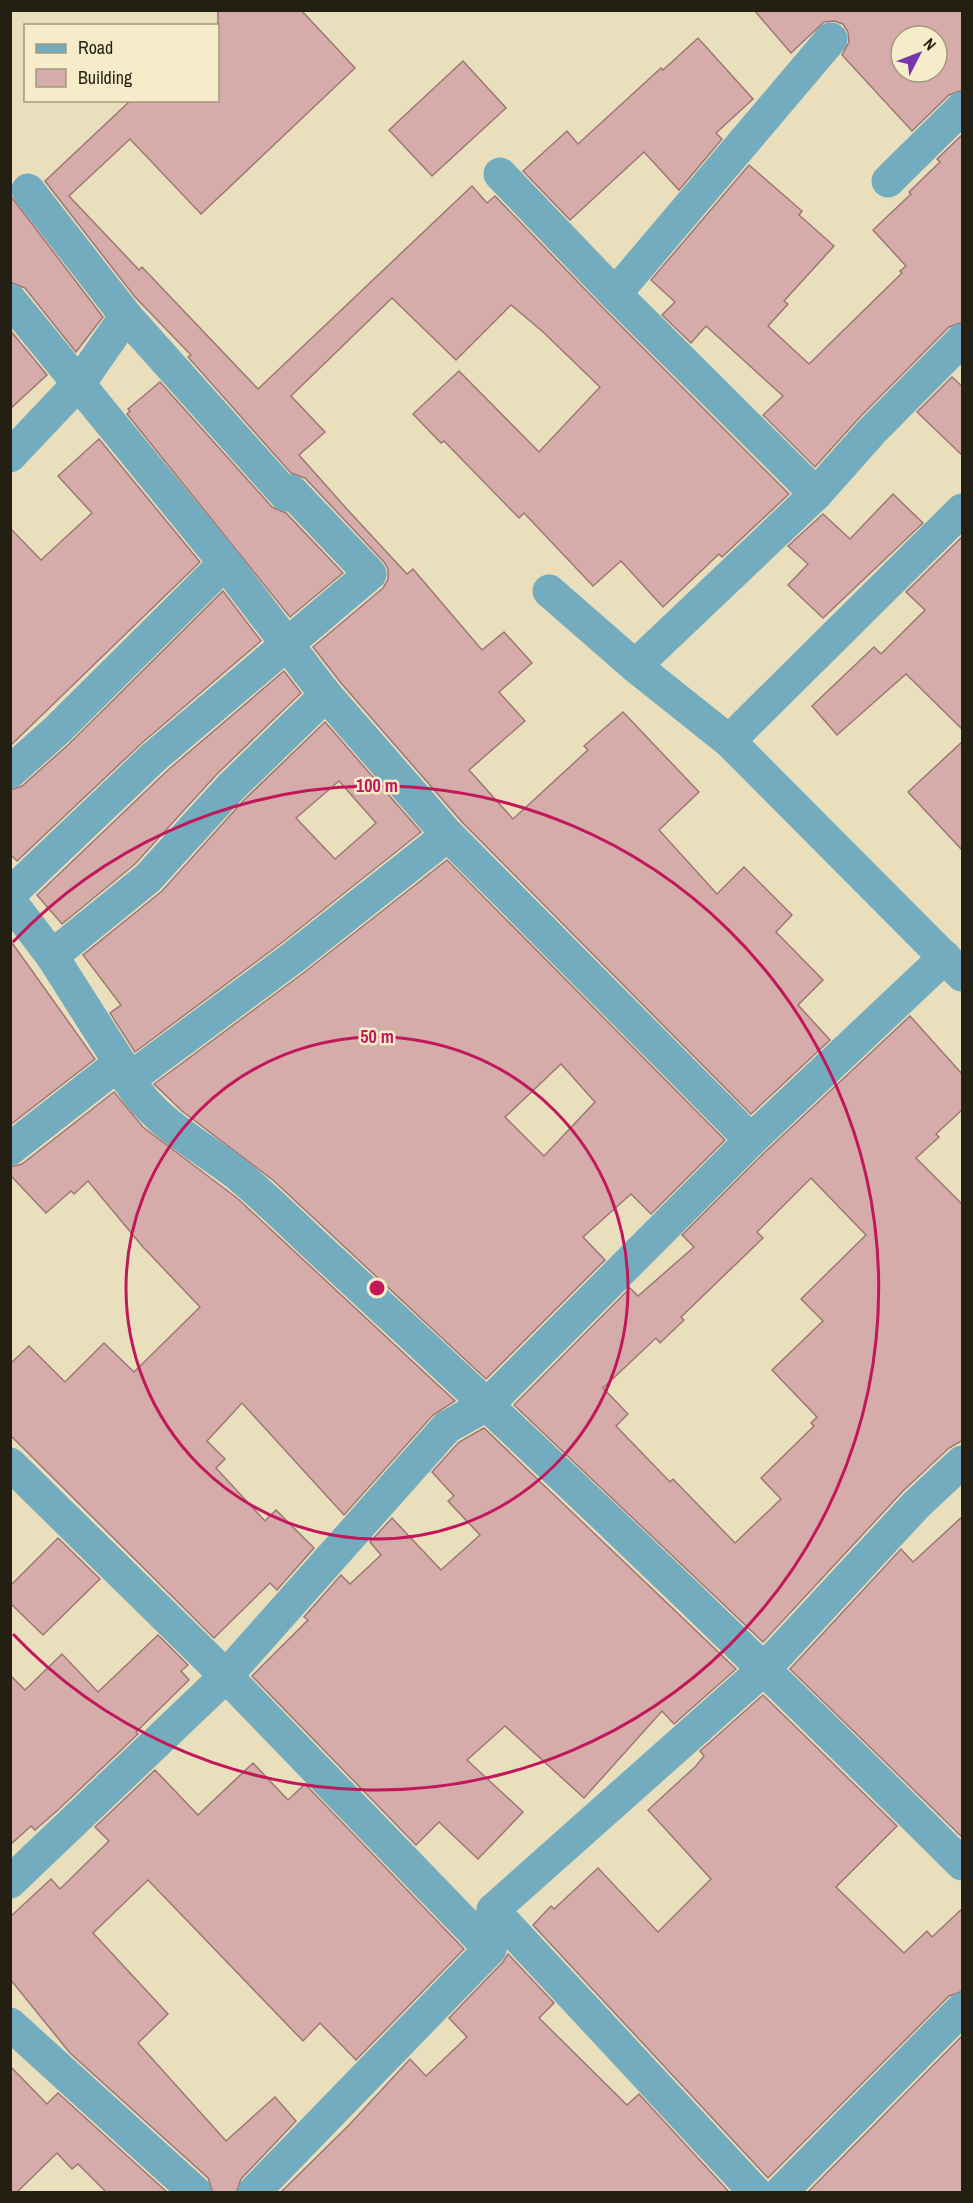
<svg xmlns="http://www.w3.org/2000/svg" width="973" height="2203" viewBox="0 0 973 2203" font-family="'Archivo Narrow',sans-serif">
<rect width="100%" height="100%" fill="#eadfbc"/>
<g fill="#d5aca9" stroke="#9d7774" stroke-width="1.5" fill-rule="evenodd">
<polygon points="218,10 301,10 355,68 201,214 130,139 69,196 139,270 142,267 258,389 472,186 487,203 495,196 602,307 789,494 722,557 719,554 663,607 621,561 593,586 524,513 519,518 444,441 441,443 413,414 459,371 539,452 600,387 542,331 511,305 456,360 392,298 291,396 325,432 299,455 345,507 407,574 413,569 482,650 504,632 532,663 499,692 525,721 469,770 513,819 588,750 584,746 623,712 699,792 659,830 717,894 744,867 792,915 776,932 823,980 798,1005 830,1040 751,1114 462,822 341,683 313,647 383,588 388,579 388,569 384,562 305,478 291,473 188,357 191,355 135,297 45,181 131,100 218,100"/>
<path d="M754,10H963V90L949,95L912,131L842,55L849,42L848,32L843,24L834,21L824,22L791,53ZM901,36H937V72H901Z"/>
<polygon points="698,38 753,99 716,133 722,139 679,190 644,152 570,220 523,171 567,131 578,144 661,68 663,70"/>
<polygon points="463,61 506,108 432,176 389,130"/>
<polygon points="963,134 963,322 949,327 859,418 815,467 763,415 783,396 706,326 691,343 662,315 675,302 651,280 749,165 802,211 799,215 834,246 784,301 788,304 768,326 809,364 902,273 900,271 906,266 873,230 911,194 909,192 940,162 937,159"/>
<polygon points="10,195 103,317 76,352 25,288 10,282"/>
<polygon points="10,330 47,375 10,409"/>
<polygon points="952,377 963,387 963,456 917,412"/>
<polygon points="160,382 272,507 286,513 343,573 290,617 127,414 130,411 128,409"/>
<polygon points="99,439 200,562 10,746 10,528 41,560 92,513 58,476"/>
<polygon points="893,494 923,523 823,618 788,585 808,564 788,546 823,514 850,539"/>
<polygon points="963,536 963,730 906,674 837,735 812,706 874,647 881,654 925,610 906,592"/>
<polygon points="223,591 261,641 143,742 17,861 10,854 10,790 22,786 69,744"/>
<polygon points="284,671 301,693 217,774 135,864 62,924 37,895 168,770"/>
<path d="M325,722L421,832L284,941L135,1052L110,1013L121,1005L83,955L162,891L244,800ZM339,781L376,823L335,859L296,818Z"/>
<polygon points="963,741 963,851 908,792"/>
<path d="M447,860L725,1140L651,1214L631,1194L583,1237L605,1260L486,1379L274,1181L182,1111L154,1084L306,971ZM561,1064L595,1102L544,1156L505,1117Z"/>
<polygon points="10,940 95,1059 10,1125"/>
<path d="M910,1016L963,1075V1109L936,1134L939,1137L916,1158L963,1205V1440L949,1448L903,1491L763,1642L514,1405L630,1288L638,1296L694,1247L682,1235L764,1153ZM811,1178L866,1235L801,1299L823,1321L772,1370L817,1417L811,1423L814,1426L761,1478L781,1499L735,1543L673,1479L670,1482L616,1426L628,1414L603,1388L656,1338L660,1343L684,1320L681,1317L763,1238L757,1232Z"/>
<polygon points="114,1092 143,1127 237,1198 455,1401 433,1415 344,1515 242,1403 207,1441 225,1459 216,1468 265,1521 276,1510 314,1548 277,1590 270,1583 214,1638 10,1435 10,1364 29,1346 65,1382 104,1343 134,1372 200,1307 143,1247 88,1181 74,1194 71,1191 46,1213 10,1175 10,1167 22,1164"/>
<polygon points="484,1428 736,1669 674,1724 662,1711 584,1798 505,1726 467,1760 523,1812 478,1859 439,1822 416,1845 252,1676 308,1620 304,1617 341,1575 350,1584 381,1555 370,1542 392,1518 441,1570 480,1535 448,1501 454,1496 432,1472 459,1442"/>
<polygon points="963,1516 963,1838 790,1669 901,1549 913,1562"/>
<polygon points="58,1538 100,1579 43,1635 10,1603 10,1586"/>
<polygon points="158,1635 188,1665 181,1671 189,1680 136,1732 138,1734 59,1809 35,1830 31,1826 10,1845 10,1675 25,1690 62,1654 98,1692"/>
<polygon points="763,1695 897,1826 836,1887 904,1953 927,1931 932,1937 963,1908 963,1991 949,1996 768,2178 533,1925 551,1906 554,1909 598,1868 658,1932 711,1879 648,1810 696,1766 704,1756 700,1751"/>
<polygon points="253,1763 288,1800 305,1784 464,1949 356,2060 320,2023 303,2041 148,1880 93,1933 168,2014 138,2043 226,2141 275,2097 296,2121 241,2179 236,2193 213,2193 208,2178 70,2053 10,1979 10,1917 51,1879 60,1889 109,1841 95,1827 155,1770 198,1815"/>
<polygon points="508,1954 554,2003 539,2018 627,2105 639,2094 730,2193 280,2193 350,2124 410,2059 426,2076 467,2037 449,2018 503,1962"/>
<polygon points="963,2035 963,2193 807,2193"/>
<polygon points="10,2066 47,2104 58,2093 168,2193 107,2193 78,2164 72,2169 57,2153 16,2193 10,2193"/>
</g>
<g fill="none" stroke-linecap="round" stroke-linejoin="round">
<g stroke="#74acbf" stroke-width="33">
<polyline points="500,174 615,294 816,494"/>
<polyline points="888,181 962,108"/>
<polyline points="28,190 126,316"/>
<polyline points="615,294 831,39"/>
<polyline points="10,300 225,563 326,695 448,835 751,1140"/>
<polyline points="10,456 80,382 126,316 286,495 291,491 370,574 155,756 10,894"/>
<polyline points="549,591 635,666 729,741 962,975"/>
<polyline points="635,666 816,494 872,431 962,340"/>
<polyline points="729,741 962,510"/>
<polyline points="10,772 57,730 225,563"/>
<path d="M10,901L52,956L120,1063C143,1117 193,1140 237,1174C270,1201 300,1232 332,1261C546,1458 756,1659 962,1864"/>
<polyline points="52,956 148,878 231,787 326,695"/>
<polyline points="128,1080 295,956 448,835"/>
<polyline points="10,1149 120,1063"/>
<polyline points="10,1464 226,1676 490,1949"/>
<polyline points="10,1882 226,1676 447,1427 488,1404 751,1140 945,957"/>
<polyline points="493,1910 755,2192"/>
<polyline points="10,2024 195,2192"/>
<polyline points="254,2192 490,1949 493,1910 765,1668 917,1504 962,1462"/>
<polyline points="781,2192 962,2009"/>
</g>
</g>
<g fill="none" stroke="#c2185b" stroke-width="3">
<circle cx="377" cy="1288" r="251"/>
<path d="M13 942A502 502 0 1 1 13 1634"/>
</g>
<circle cx="377" cy="1288" r="9" fill="#c2185b" stroke="#f7ecc9" stroke-width="3"/>
<g font-size="18" text-anchor="middle" font-weight="bold" fill="#c2185b" stroke="#f7ecc9" stroke-width="5" stroke-linejoin="round" paint-order="stroke">
<text x="377" y="792">100 m</text>
<text x="377" y="1043">50 m</text>
</g>
<rect width="973" height="2203" fill="none" stroke="#231f12" stroke-width="24"/>
<rect x="24" y="24" width="195" height="78" fill="#f7ecc9" stroke="#a29a80" stroke-width="1.5"/>
<rect x="36" y="44" width="30" height="9" fill="#74acbf" stroke="#a29a80" stroke-width="1.5"/>
<text x="78" y="54" font-size="18" fill="#231f12">Road</text>
<rect x="36" y="69" width="30" height="18" fill="#d5aca9" stroke="#a29a80" stroke-width="1.5"/>
<text x="78" y="84" font-size="18" fill="#231f12">Building</text>
<g transform="translate(919 54) rotate(48)"><circle r="28" fill="#f7ecc9" stroke="#a29a80" stroke-width="1.5"/>
<path d="M0-4.5L10 22L0 15L-10 22Z" fill="#7836aa"/>
<text y="-9" font-size="16" font-weight="bold" text-anchor="middle" fill="#231f12">N</text>
</g>
</svg>
